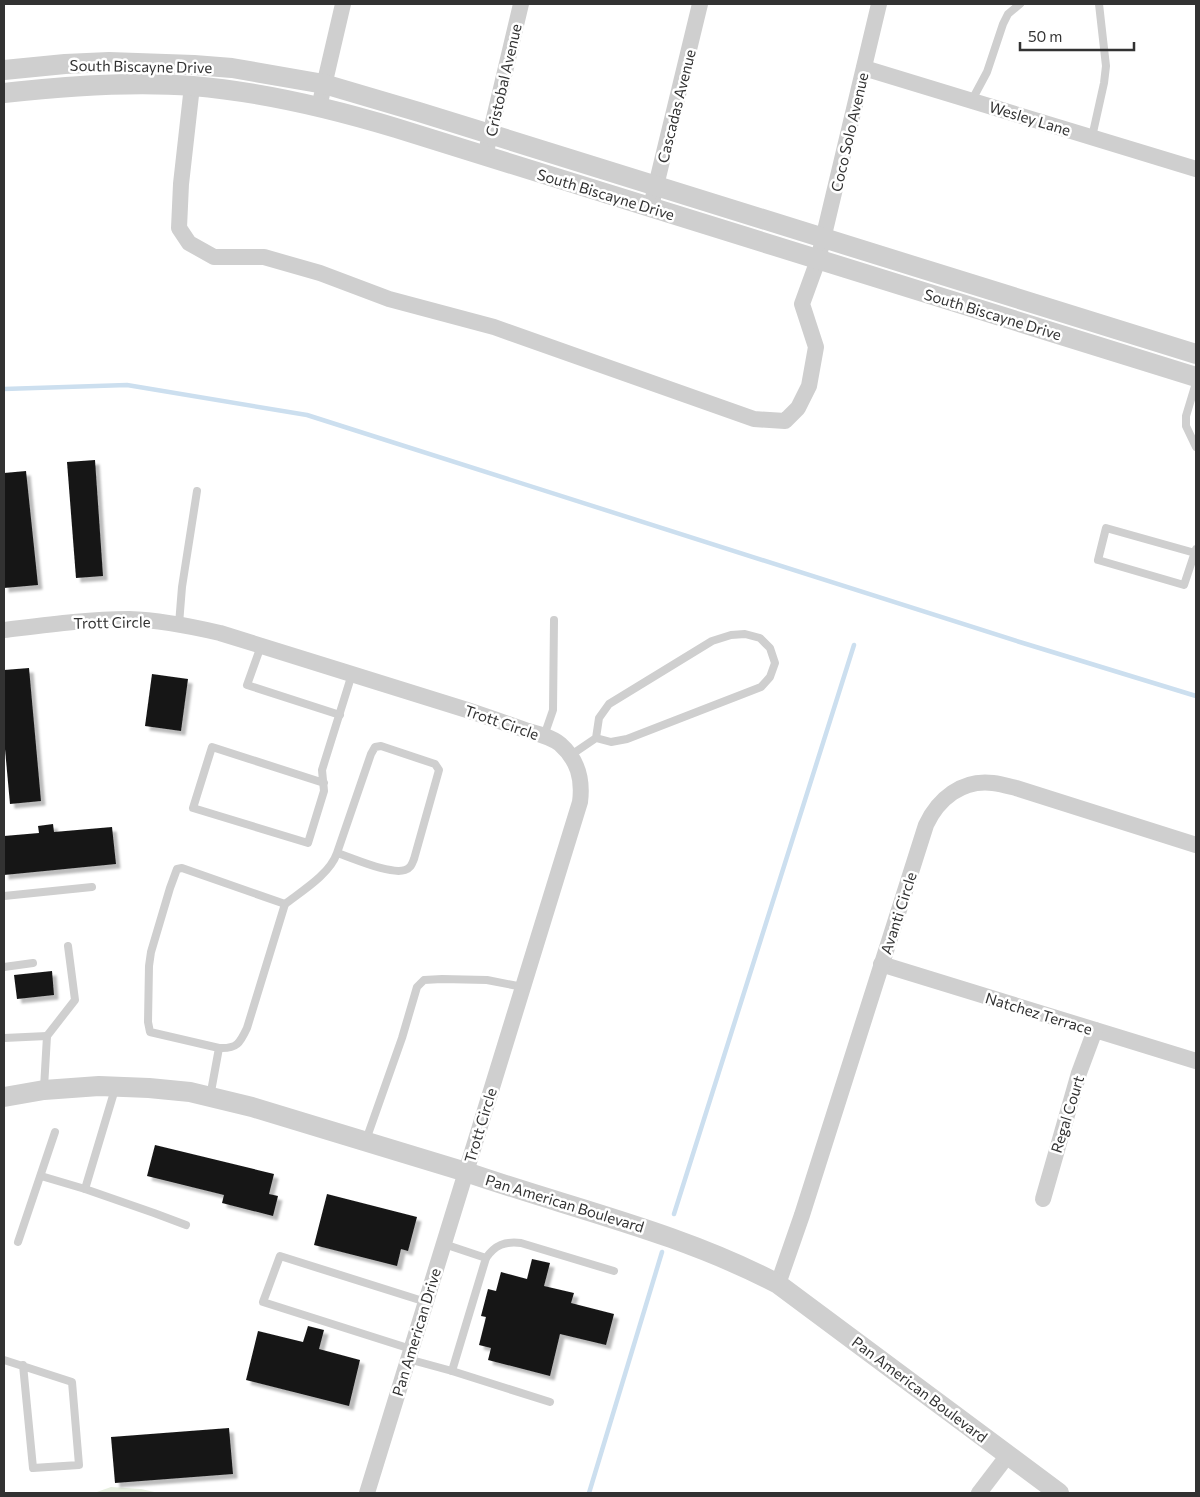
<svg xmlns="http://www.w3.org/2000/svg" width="1200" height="1497" viewBox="0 0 1200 1497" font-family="Commissioner,sans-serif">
<defs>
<filter id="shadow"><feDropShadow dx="4.5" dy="4.5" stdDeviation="1" flood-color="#0004"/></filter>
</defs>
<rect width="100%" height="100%" fill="#fff"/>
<polygon fill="#e7efe0" points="111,1487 141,1489 159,1493 94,1493"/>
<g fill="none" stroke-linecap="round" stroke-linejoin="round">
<g stroke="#ccdfef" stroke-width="4.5">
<polyline points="4,389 127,385 307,415 1023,643 1196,696"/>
<polyline points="674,1214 854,645"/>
<polyline points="589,1493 662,1252"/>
</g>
</g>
<g fill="#191919" filter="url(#shadow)">
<polygon points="95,460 103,576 76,578 67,462"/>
<polygon points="26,471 38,585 4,588 4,473"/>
<polygon points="29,668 41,801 10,804 4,738 4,670"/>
<polygon points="152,674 188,679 181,731 145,726"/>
<polygon points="53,824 54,832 112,827 116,864 4,875 4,836 39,833 38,826"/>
<polygon points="52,971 54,995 17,999 14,975"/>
<polygon points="155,1145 274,1174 269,1194 278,1196 273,1216 222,1203 224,1195 147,1176"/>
<polygon points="327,1194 417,1217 408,1251 401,1249 397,1266 314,1245"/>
<polygon points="532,1259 550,1263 544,1286 574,1293 571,1303 614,1314 606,1345 560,1334 550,1376 488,1360 491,1348 479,1345 486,1317 481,1316 488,1289 496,1291 501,1272 527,1279"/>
<polygon points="308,1326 324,1330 319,1349 360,1360 349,1406 246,1380 258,1331 303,1342"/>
<polygon points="229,1428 233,1474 115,1483 111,1437"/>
</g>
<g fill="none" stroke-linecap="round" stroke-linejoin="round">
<g stroke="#cfcfcf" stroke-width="8">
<polyline points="972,100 987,72 1003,24 1008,14 1020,4"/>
<polyline points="1092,137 1104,83 1106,66 1099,4"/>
<polyline points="1196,383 1186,416 1186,426 1196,447"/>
<polyline points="1195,553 1106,528 1098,560 1184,585 1196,549"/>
<polyline points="179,624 182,587 197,491"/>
<polyline points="261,646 247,685 340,715"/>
<polyline points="544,736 553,710 554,620"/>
<polyline points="571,755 596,738 611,742 627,739 761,687 770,677 775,663 770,648 760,638 745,634 731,635 712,641 609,704 599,718 596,738"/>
<polyline points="324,783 212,747 193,808 308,843 324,791 322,770 352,674"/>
<polyline points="4,896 92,887"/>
<path d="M285,904C302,891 330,874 337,853C353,858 390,875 405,870C411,868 412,864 414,859L439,770L435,764L381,746L375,747L371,754L337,853"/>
<polyline points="4,967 33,963"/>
<polyline points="4,1038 47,1036"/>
<polyline points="44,1088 47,1036 75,1000 68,946"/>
<polyline points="115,1089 85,1189 154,1213 186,1225"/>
<path d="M210,1097L219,1048C237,1049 240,1043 247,1028L285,904L182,868L177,869L170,888L151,952L149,966L148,1022L150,1032L219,1048"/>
<polyline points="366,1140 402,1038 417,987 424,980 442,979 487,980 523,987"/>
<polyline points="41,1176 85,1189"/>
<polyline points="18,1242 55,1132"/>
<path d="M486,1258C495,1245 505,1241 521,1243L614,1271"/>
<polyline points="411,1349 263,1302 280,1256 426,1302"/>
<polyline points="408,1359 452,1371 486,1258 444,1244"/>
<polyline points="4,1360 72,1382 79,1465 33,1468 23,1365"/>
<polyline points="452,1371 550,1402"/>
</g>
<g stroke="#cfcfcf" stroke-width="16">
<polyline points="864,68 1196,169"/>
<polyline points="192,86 181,184 179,228 189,243 214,257 264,257 320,273 389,299 494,327 754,419 785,421 798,408 809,386 816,347 802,304 818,260 879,4"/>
<polyline points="319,107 343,4"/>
<polyline points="485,156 521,4"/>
<polyline points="653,198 700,4"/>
<path d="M4,630C45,625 88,619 129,619C160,620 190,626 220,633C302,659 385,684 467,710C488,717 508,724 528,731C539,734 551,737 560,744C578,760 583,779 580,802L367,1493"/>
<polyline points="881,964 1196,1061"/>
<polyline points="1043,1199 1079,1073 1095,1030"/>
<path d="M778,1284L802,1215L926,825C938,799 962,779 993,783C1001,784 1008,786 1016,788L1196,845"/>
<polyline points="979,1493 1008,1455"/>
</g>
<g stroke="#cfcfcf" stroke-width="20">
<polyline points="4,70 65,64 109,62 194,65 232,68 324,84 419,112 1196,354"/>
<path d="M4,93C66,86 130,81 193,86C262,92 330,108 396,128L1196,377"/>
<path d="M4,1097L44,1090L99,1086L149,1088L190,1092L252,1107L466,1172C570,1208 679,1232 778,1284L1059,1493"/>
</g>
</g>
<g text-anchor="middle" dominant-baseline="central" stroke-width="5" stroke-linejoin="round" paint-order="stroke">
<g font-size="15" fill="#323232" stroke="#fff">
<text transform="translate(141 66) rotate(1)">South Biscayne Drive</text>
<text transform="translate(503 80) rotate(-77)">Cristobal Avenue</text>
<text transform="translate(676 106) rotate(-76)">Cascadas Avenue</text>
<text transform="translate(1030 118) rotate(17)">Wesley Lane</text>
<text transform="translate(849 132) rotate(-77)">Coco Solo Avenue</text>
<text transform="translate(606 194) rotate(17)">South Biscayne Drive</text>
<text transform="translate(993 314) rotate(17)">South Biscayne Drive</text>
<text transform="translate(112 622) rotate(-1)">Trott Circle</text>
<text transform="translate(502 722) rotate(19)">Trott Circle</text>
<text transform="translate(898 913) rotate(-72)">Avanti Circle</text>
<text transform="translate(1039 1013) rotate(17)">Natchez Terrace</text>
<text transform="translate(1067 1114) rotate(-73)">Regal Court</text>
<text transform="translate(480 1125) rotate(-73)">Trott Circle</text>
<text transform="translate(565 1203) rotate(17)">Pan American Boulevard</text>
<text transform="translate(416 1332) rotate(-73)">Pan American Drive</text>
<text transform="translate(920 1389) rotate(37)">Pan American Boulevard</text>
</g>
</g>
<rect width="1200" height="1497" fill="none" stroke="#323232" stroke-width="10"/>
<path d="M1020 42v8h114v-8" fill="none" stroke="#323232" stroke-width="2.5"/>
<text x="1028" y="42" font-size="15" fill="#323232" stroke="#ffffff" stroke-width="4" paint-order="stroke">50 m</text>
</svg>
